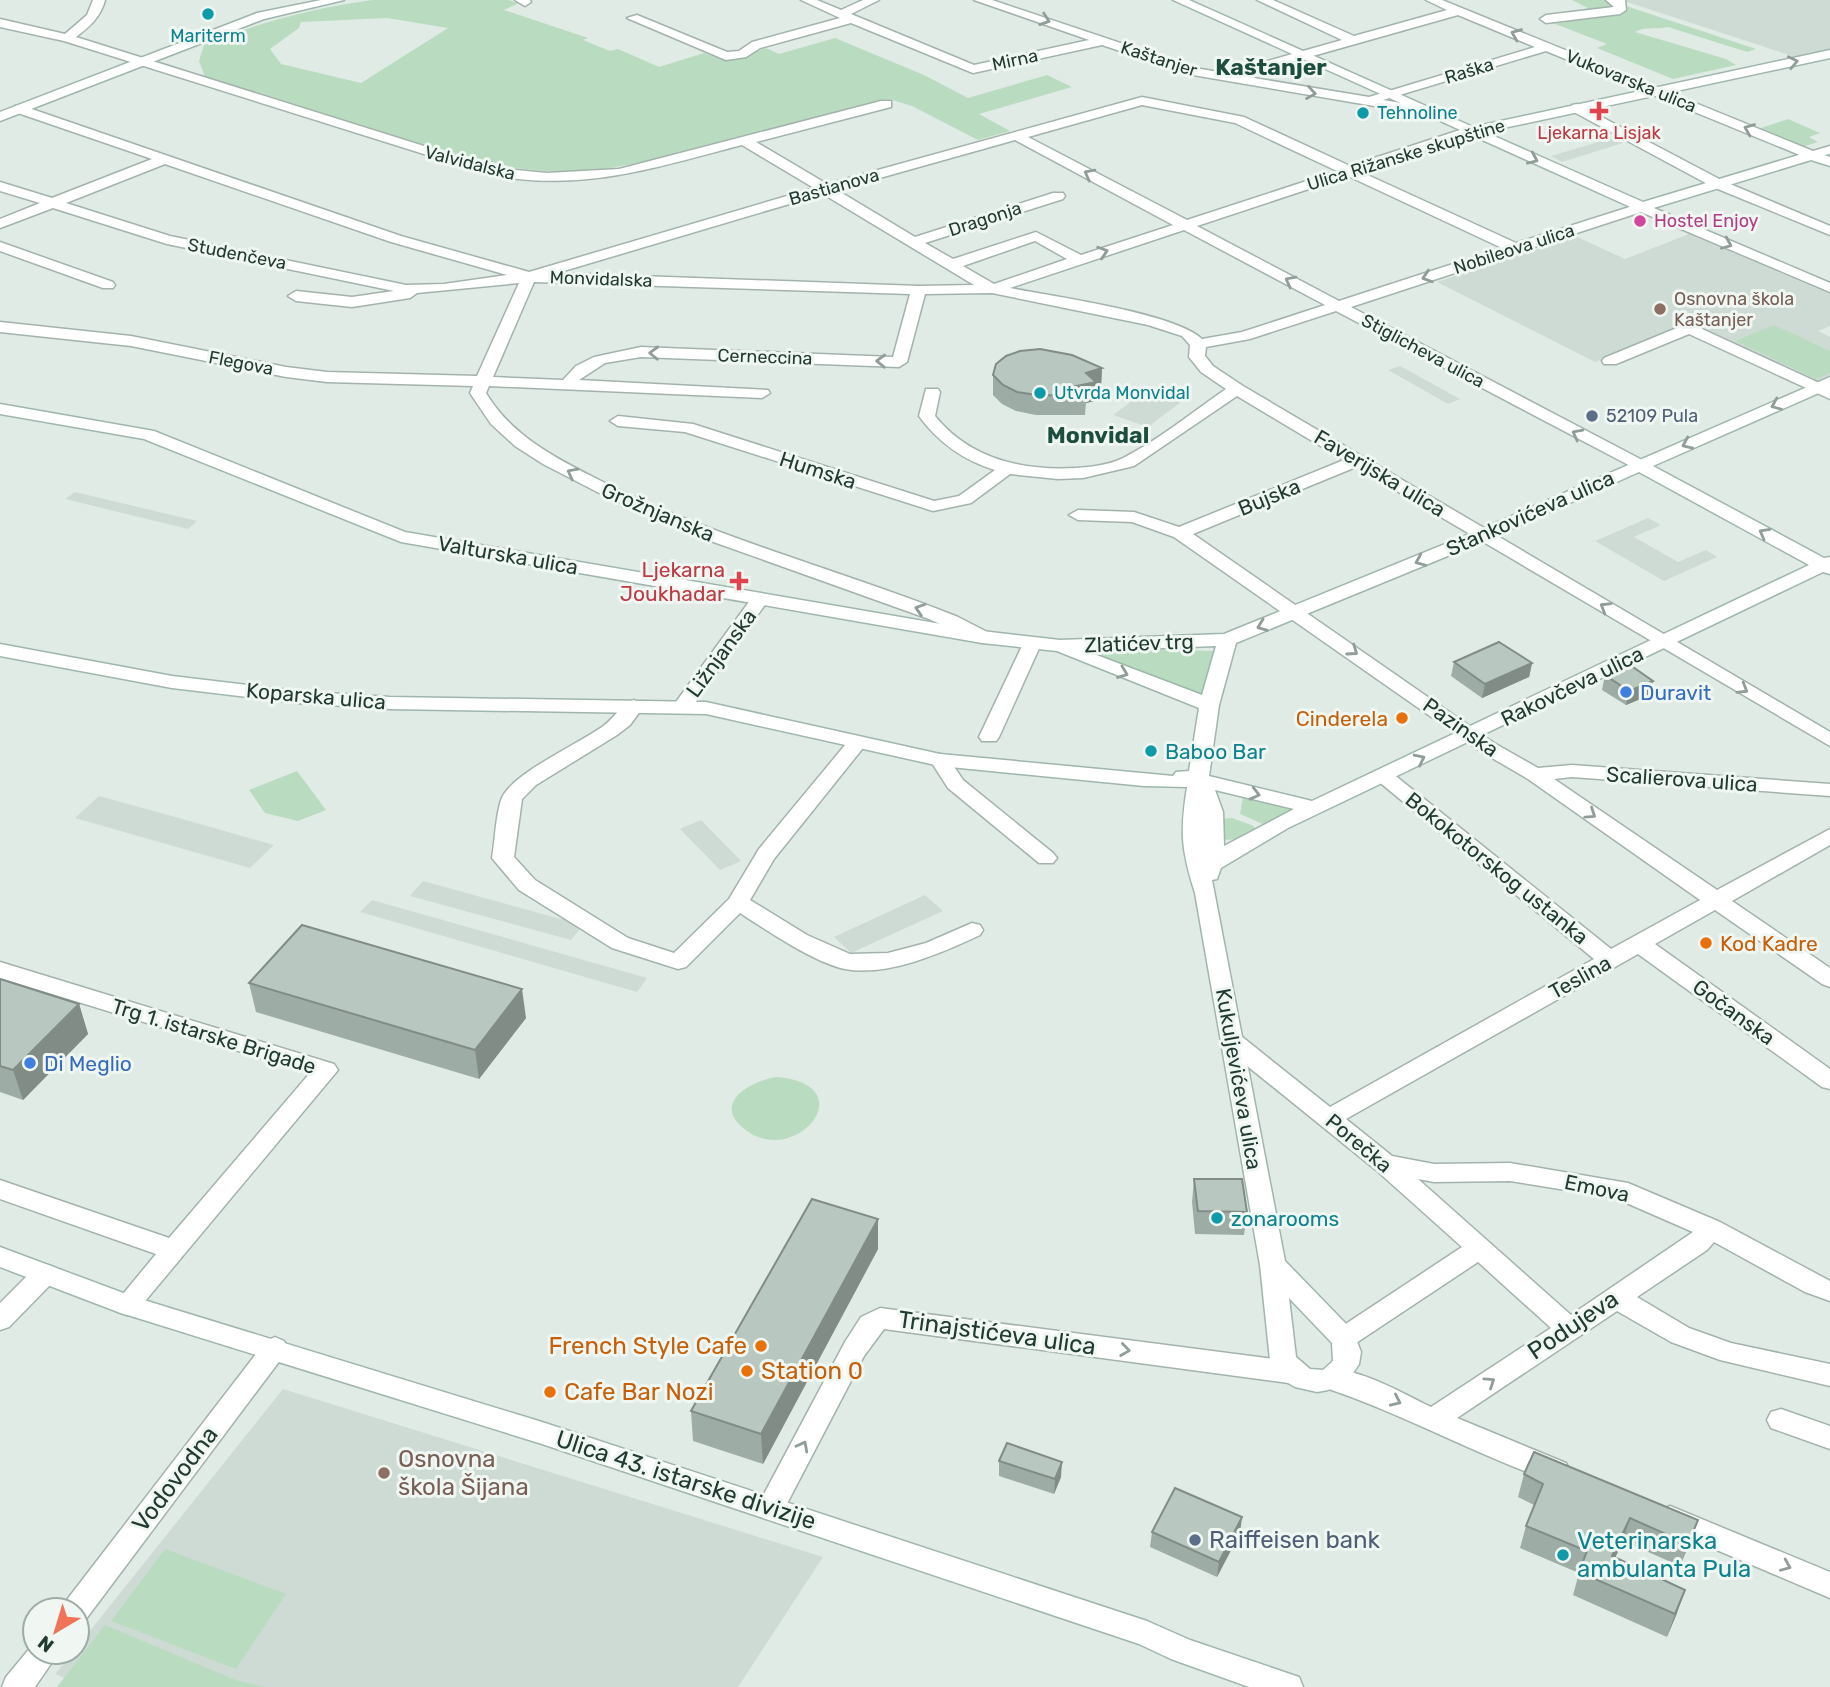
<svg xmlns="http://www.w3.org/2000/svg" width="1830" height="1687" viewBox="0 0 1830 1687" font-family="Rubik,sans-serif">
<rect width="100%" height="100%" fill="#e0ebe5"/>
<g fill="#cedbd4">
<polygon points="1621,0 1830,0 1830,49 1795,57"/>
<polygon points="1612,138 1623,143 1562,162 1551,156"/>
<polygon points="1689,234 1830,294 1830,326 1818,331 1830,337 1830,377 1816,383 1692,324 1595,362 1437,282 1575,236 1625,259"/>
<polygon points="1400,366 1460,399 1448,404 1388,370"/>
<polygon points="1147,390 1181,402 1148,427 1113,415"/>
<polygon points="75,492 197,521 188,529 65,499"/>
<polygon points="1648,518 1661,525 1634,537 1678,562 1706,550 1717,557 1664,581 1595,541"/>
<polygon points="99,796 179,818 274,845 250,868 75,818"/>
<polygon points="701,820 741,861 720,870 680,829"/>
<polygon points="423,881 583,925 571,940 410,896"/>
<polygon points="925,895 943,911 851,953 834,937"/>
<polygon points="372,900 559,953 647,978 637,992 360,912"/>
<polygon points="283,1389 823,1557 738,1687 86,1687 55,1674 73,1652 77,1652 77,1647"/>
</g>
<g fill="#b9dcc0" fill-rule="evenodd">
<path d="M373,0H508L519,3L504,10L588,38L583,40L610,51L618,49L659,67L704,53L727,61L766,48L779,54L835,38L924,75L968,98L1047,75L1072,87L979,114L1010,131L978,140L912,106L889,99L647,161L595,171H545L497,166L456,155L205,77L199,61L204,45C260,22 313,8 373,0ZM387,18L448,28L361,83L281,64L270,49L299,28L301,22Z"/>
<path d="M1572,0H1608L1756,49L1747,52L1668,27C1656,30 1646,26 1635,32L1726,59L1736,65L1673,79L1597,48L1607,44L1545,20L1588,8Z"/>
<polygon points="1788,119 1820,133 1809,137 1818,142 1799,148 1755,130"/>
<polygon points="1774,325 1830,351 1830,373 1816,379 1735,341"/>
<polygon points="1097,648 1216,651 1204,697 1096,658"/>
<polygon points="297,771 326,810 298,821 265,813 249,790"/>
<polygon points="1243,797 1290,806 1293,810 1265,825 1240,814"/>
<path d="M1232,818L1254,826L1255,829C1245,834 1233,844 1222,838L1221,819Z"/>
<path d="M776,1077C867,1084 794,1171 743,1128C712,1102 752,1081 776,1077Z"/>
<polygon points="165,1549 286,1594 236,1669 111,1621"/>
<polygon points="105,1625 238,1681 266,1687 57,1687"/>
</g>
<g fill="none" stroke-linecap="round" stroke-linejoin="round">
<g stroke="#a3b3ac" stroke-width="3">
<g id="street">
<path d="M93,0H105C101,17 89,27 76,37L494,168L547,173L619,169L881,101H891V107L756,142L827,184L1142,97L1244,117L1350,166L1466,128H1476V134L1361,172L1516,243L1642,203L1830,283V292L1641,212L1351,307L1644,461L1646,465L1644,469L1638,470L1336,311L1250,339L1206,347L1205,356L1213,366L1243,386L1830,732V746L1356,467L1193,534L1494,743L1538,768L1572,765L1830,784V796L1572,777L1554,779L1717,890L1830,829V845L1732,901L1830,968V987L1822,984L1715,910L1655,944L1830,1069V1089L1822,1087L1638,954L1346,1119L1392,1156L1434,1164L1510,1163L1628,1183L1720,1222L1830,1281V1301L1805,1292L1714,1242L1707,1250L1637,1297L1689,1328L1731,1343L1830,1364V1386L1720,1360L1671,1342L1617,1311L1457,1418L1566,1463L1570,1471L1566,1479L1556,1483C1476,1455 1402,1413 1323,1387L1319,1379L1323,1371C1349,1362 1406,1395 1431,1407L1551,1328L1478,1262L1353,1345L1344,1348L1335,1345L1331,1338L1335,1331L1462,1247L1376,1170L1225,1048L1221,1042L1225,1036L1233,1034L1241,1036L1330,1107L1594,959L1378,781L1375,777L1378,773H1392L1611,949L1700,900L1528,779L1480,751L1174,537L1132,522L1078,520L1069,515L1078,510L1134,512L1179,527L1344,460L1237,396L1134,466L1083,478L1058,479L1010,474L971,503L933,511L685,432L618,426L610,421L618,416L693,424L934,501L959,496L995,470C963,460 939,443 919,416L926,389H938L940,392L935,416C970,459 1022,471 1076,468C1091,467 1109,465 1123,458C1157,441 1194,411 1226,389L1201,372L1189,357L1190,345L1182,336L1148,325L992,293L925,294L907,362L899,367L641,357L605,363L579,380L768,390L770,393L762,398L489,386L486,393C512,437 559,460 603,482C717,539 841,570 958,617L989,633L991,637L982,643L929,619L708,540L605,496L543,464L515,446L491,424L470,393L473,386L327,382L286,377L131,346L0,332V322L131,336L286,367L327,372L477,376L519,283L417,293L410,298L352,307L296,301L288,296L296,291L352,297L394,291L167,244L53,208L0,228V219L40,203L0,191V182L52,198L152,159L15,112V106L20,105L401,236L529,272L814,188L742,145C653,168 588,191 494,176L64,41L0,27V19L65,34L87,15ZM1142,105L1235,123L1337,171L1187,220L1028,137ZM1015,140L1173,225L1081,255L1036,232L953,259L925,243L1063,199L1065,196L1063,193H1053L915,237L837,190ZM165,164L391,242L507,275L444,284L406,285L170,236L66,203ZM1348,176L1502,248L1339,301L1197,226ZM823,194L974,285L919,286L557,273ZM1184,230L1325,305L1242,332L1202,339C1175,313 1051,296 1010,288ZM1035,241L1067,259L994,284L963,266ZM534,282L910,294L893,357L641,347L594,357L576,366L563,380L493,377ZM1418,1179L1434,1182L1510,1181L1615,1198L1693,1232L1571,1315Z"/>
<polygon points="515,0 530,0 531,2 525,6"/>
<path d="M801,0H817L841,10L863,0H879L851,14L974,65L1089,40L974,0H992L1195,68L1225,73L1342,40L1257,0H1273L1354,36L1447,10L1426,0H1442L1813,151L1830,146V154L1807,158L1546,51L1383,100L1432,108V114L1427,115L1193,75L1102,45L973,73L851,23L760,48L746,57L726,60L627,18L637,15L727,52L739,51L752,42L840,18ZM1458,15L1535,47L1369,97L1242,76Z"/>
<polygon points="1606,0 1625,0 1626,10 1620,14 1546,23 1540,19 1546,15 1614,7"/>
<polygon points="1577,104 1723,181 1830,226 1830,235 1713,187 1572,111 1572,105"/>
<polygon points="0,242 113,282 115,285 113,288 103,288 0,251"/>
<polygon points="1689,323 1830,388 1830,399 1689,334 1616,364 1604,364 1602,361 1604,358"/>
<polygon points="760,593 769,599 690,710 676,710 673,706 676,702 754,595"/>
<polygon points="1032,638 1041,644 999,737 996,741 982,741 979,737 1023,644"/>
<path d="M634,700L644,706L630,725L617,735L536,785L522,799L514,857L535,880L628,938L674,953L729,899L759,849L850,739H864L867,743L774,859L750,900L807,935L850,954L888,953L926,943L972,923L980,925L983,930L980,935C942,953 887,977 845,969C815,963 766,930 740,913L686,967L678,969L612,948L519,890L492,858C495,843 496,806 504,794C520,770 576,745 602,727C613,720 622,703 634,700Z"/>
<polygon points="940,754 947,756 963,780 1053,853 1057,858 1053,863 1039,863 948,788 930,760 933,756"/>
<polygon points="0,962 334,1064 338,1070 136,1312 127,1315 118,1312 114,1305 156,1254 0,1199 0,1180 169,1238 310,1073 0,978"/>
<polygon points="45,1264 54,1267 58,1274 54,1281 9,1327 0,1330 0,1303 36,1267"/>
<polygon points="880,1308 1289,1361 1298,1364 1302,1372 1298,1380 1289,1383 884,1329 864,1356 781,1515 771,1519 761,1515 757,1507 845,1342 861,1317"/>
<polygon points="275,1337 284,1341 288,1348 284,1355 86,1619 77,1623 77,1610 61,1610 66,1601 266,1341"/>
<polygon points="1781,1409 1830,1426 1830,1449 1771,1428 1767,1420 1771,1412"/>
<polygon points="1670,1506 1830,1572 1830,1598 1660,1526 1656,1518 1660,1510"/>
<polygon points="35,1642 35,1652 59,1652 35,1687 2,1687 6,1677"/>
</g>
</g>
<g stroke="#9fb6ac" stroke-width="3">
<g id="secondary">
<polygon points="321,0 344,0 264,19 0,121 0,112 257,13"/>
<polygon points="1173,0 1189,0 1473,127 1830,50 1830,58 1485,132 1643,202 1812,151 1830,157 1830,166 1811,160 1647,210 1637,210"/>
<path d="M1830,377V388L1653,466L1824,558L1830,557V574L1823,572L1288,828L1221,868L1217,879L1212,880L1285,1261L1353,1331L1361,1352L1359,1364L1348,1381L1328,1390L1317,1392L1295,1387L1283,1380L1270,1360L1260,1265L1195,893C1181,849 1180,832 1187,787L1144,786L940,766L706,714L390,709L297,703L172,688L0,656V644L172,676L297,691L390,697L706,702L940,754L1173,776L1176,772L1189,771L1199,708L1057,651L982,643L401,542L144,439L0,414V404L154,431L405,532L982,631L1060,640L1224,634L1477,531ZM1639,472L1809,565L1312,801L1209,776L1219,705L1236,643L1489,539ZM1216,646L1202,695L1086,651ZM1215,790L1294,809L1224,846L1223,812ZM1289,1298L1332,1343L1333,1361L1323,1370L1310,1369L1296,1357Z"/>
<polygon points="0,1247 134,1297 542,1422 1147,1621 1190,1640 1299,1677 1303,1687 1249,1687 1171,1659 1139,1644 542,1444 118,1312 0,1267"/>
</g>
</g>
<use href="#street" fill="#fff" fill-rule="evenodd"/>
<use href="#secondary" fill="#fff" fill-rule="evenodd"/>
</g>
<g fill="#9eaca6">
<polygon points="1102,368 1101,387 1096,389 1095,401 1086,403 1085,415 1036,415 1016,411 1002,404 993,395 993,375"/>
<polygon points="1454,662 1532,663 1529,677 1482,698 1451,676"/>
<polygon points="1605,675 1650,695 1626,705 1602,690"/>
<polygon points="0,979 79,1004 88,1034 23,1100 0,1092"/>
<polygon points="249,983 526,1018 479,1079 256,1012"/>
<polygon points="1194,1179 1247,1212 1244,1235 1195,1234 1192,1202"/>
<polygon points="878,1219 878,1249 763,1464 693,1441 691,1411"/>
<polygon points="999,1461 1061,1477 1054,1494 999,1476"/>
<polygon points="1524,1474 1698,1520 1680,1566 1623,1541 1615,1558 1677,1613 1667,1637 1573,1595 1579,1573 1520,1548 1526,1526 1534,1505 1518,1497"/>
<polygon points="1152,1532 1240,1533 1217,1577 1150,1547"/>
</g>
<g fill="#818c87">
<polygon points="1102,368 1101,387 1096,389 1095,401 1086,403 1086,396 1076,386 1086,373"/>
<polygon points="1532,663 1529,677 1482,698 1485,684"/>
<polygon points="1653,681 1650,695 1626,705 1629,691"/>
<polygon points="522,989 526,1018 479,1079 475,1050"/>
<polygon points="79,1004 88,1034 23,1100 13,1070"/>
<polygon points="878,1219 878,1249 763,1464 761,1434"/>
<polygon points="1062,1462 1061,1477 1054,1494 1055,1479"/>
<polygon points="1242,1517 1240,1533 1217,1577 1219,1562"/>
<polygon points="1630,1518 1623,1541 1605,1579 1612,1556"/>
<polygon points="1698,1520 1690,1542 1680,1566 1688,1544"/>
<polygon points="1685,1590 1677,1613 1667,1637 1675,1614"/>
</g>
<g fill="#b8c8c1" stroke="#818c87" stroke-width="2">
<polygon points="1040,349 1072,355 1102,368 1086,373 1096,382 1076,386 1086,396 1037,395 1017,392 1003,385 993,375 996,364 1006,356 1020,351"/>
<polygon points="1499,642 1532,663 1485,684 1454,662"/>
<polygon points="1630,665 1653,681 1629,691 1605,675"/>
<polygon points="302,925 522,989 475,1050 249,983"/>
<polygon points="0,979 79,1004 13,1070 0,1066"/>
<polygon points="1194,1179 1242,1179 1247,1212 1198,1211"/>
<polygon points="812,1199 878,1219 761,1434 691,1411"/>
<polygon points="1007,1443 1062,1462 1055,1479 999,1461"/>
<polygon points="1534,1452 1698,1520 1688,1544 1630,1518 1612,1556 1685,1590 1675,1614 1579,1572 1587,1551 1526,1526 1543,1484 1524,1474"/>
<polygon points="1175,1488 1242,1517 1219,1562 1152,1532"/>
</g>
<defs><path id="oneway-chevron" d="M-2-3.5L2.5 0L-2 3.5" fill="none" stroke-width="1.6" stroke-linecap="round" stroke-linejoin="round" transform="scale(1.75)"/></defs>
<g stroke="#909d98">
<use href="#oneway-chevron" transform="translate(1045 20) rotate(19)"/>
<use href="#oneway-chevron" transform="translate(1516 34) rotate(-158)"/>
<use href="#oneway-chevron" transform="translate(1793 62) rotate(-12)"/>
<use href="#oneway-chevron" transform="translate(1311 93) rotate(9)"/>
<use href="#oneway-chevron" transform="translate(1749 129) rotate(-158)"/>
<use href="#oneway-chevron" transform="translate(1533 159) rotate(24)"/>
<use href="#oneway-chevron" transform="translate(1089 174) rotate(-152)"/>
<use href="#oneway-chevron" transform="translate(1727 244) rotate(23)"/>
<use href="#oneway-chevron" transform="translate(1103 252) rotate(-18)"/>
<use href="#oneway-chevron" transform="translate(1427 277) rotate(162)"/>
<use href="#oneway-chevron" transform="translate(1290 281) rotate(-152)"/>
<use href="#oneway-chevron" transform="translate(654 353) rotate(-178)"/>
<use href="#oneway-chevron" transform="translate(881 361) rotate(-178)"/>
<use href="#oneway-chevron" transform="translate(1776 405) rotate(157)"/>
<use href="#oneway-chevron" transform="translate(1577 434) rotate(-152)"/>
<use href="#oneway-chevron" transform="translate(1687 444) rotate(156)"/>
<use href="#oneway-chevron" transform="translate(572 473) rotate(-152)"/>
<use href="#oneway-chevron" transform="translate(1764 533) rotate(-151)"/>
<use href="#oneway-chevron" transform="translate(1420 561) rotate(157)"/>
<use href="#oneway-chevron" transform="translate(1605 607) rotate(-149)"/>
<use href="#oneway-chevron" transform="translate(920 609) rotate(-162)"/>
<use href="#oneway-chevron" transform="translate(1262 626) rotate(159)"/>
<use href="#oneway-chevron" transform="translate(1353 651) rotate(35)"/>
<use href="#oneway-chevron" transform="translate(1123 673) rotate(21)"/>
<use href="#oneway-chevron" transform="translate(1743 689) rotate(31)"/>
<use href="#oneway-chevron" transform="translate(1420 759) rotate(-26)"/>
<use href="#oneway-chevron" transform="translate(1255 794) rotate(14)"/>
<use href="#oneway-chevron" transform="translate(1591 814) rotate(34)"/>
<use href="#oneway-chevron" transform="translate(1125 1350) rotate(8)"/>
<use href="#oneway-chevron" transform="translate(1490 1382) rotate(-34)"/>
<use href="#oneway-chevron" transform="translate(1396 1401) rotate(25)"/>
<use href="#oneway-chevron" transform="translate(803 1446) rotate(-62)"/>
<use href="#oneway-chevron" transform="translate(1786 1566) rotate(23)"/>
</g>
<g fill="#0f9aa8" stroke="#f0f7f3" stroke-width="2.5">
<circle cx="208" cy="14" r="7"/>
<circle cx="1363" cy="113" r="7"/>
<circle cx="1040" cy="393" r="7"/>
<circle cx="1151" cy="751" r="7"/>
<circle cx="1217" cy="1218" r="7"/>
<circle cx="1563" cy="1555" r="7"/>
</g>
<g fill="#e0444e" stroke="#f0f7f3" stroke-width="2.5">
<path d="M1595.5 100.5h7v7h7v7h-7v7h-7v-7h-7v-7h7z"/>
<path d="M735.5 570.5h7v7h7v7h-7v7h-7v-7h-7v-7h7z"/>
</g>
<circle fill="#d1479c" stroke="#f0f7f3" stroke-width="2.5" cx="1640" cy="221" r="7"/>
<g fill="#8d6e63" stroke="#f0f7f3" stroke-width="2.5">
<circle cx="1660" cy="309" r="7"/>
<circle cx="384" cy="1473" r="7"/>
</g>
<g fill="#5c6f8a" stroke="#f0f7f3" stroke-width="2.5">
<circle cx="1592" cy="416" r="7"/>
<circle cx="1195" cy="1540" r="7"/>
</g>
<g fill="#3f7fe0" stroke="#f0f7f3" stroke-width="2.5">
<circle cx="1626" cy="692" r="7"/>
<circle cx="30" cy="1063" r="7"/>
</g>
<g fill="#e8710a" stroke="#f0f7f3" stroke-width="2.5">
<circle cx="1402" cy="718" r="7"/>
<circle cx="1706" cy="943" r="7"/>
<circle cx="761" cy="1346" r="7"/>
<circle cx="747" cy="1371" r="7"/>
<circle cx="550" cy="1392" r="7"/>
</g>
<g text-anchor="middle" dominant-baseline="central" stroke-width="6" stroke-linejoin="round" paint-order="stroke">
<g font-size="18" fill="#0d838f" stroke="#f0f7f3" text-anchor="start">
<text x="208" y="36" text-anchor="middle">Mariterm</text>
<text x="1377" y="113">Tehnoline</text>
<text x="1054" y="393">Utvrda Monvidal</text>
</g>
<g font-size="18" fill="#213b32" stroke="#f0f7f3">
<text transform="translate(1159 59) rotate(18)">Kaštanjer</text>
<text transform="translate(1015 60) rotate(-12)">Mirna</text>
<text transform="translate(1469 71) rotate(-17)">Raška</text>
<text transform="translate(1631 81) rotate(22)">Vukovarska ulica</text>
<text transform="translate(1406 155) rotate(-17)">Ulica Rižanske skupštine</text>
<text transform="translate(470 163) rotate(14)">Valvidalska</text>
<text transform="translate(834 187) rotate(-16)">Bastianova</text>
<text transform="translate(985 219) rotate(-18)">Dragonja</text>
<text transform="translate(1514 249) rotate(-18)">Nobileova ulica</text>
<text transform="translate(237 254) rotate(11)">Studenčeva</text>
<text transform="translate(601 279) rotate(2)">Monvidalska</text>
<text transform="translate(1423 351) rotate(28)">Stiglicheva ulica</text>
<text transform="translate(765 357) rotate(2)">Cerneccina</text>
<text transform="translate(241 363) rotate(11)">Flegova</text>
</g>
<g font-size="18" fill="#be3a42" stroke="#f0f7f3">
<text x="1599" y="133">Ljekarna Lisjak</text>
</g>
<g font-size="18" fill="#b23c85" stroke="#f0f7f3" text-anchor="start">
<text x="1654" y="221">Hostel Enjoy</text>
</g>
<g font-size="18" fill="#785e54" stroke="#f0f7f3" text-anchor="start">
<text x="1674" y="299">Osnovna škola<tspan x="1674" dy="21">Kaštanjer</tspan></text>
</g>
<g font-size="18" fill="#4e5e75" stroke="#f0f7f3" text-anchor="start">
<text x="1606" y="416">52109 Pula</text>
</g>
<g font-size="21" fill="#213b32" stroke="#f0f7f3">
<text transform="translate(818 470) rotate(18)">Humska</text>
<text transform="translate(1380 473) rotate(31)">Faverijska ulica</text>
<text transform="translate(1269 497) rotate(-22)">Bujska</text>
<text transform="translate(658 512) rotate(23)">Grožnjanska</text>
<text transform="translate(1530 513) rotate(-24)">Stankovićeva ulica</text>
<text transform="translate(508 555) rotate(10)">Valturska ulica</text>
<text transform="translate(1139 643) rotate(-2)">Zlatićev trg</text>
<text transform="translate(721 653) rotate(-54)">Ližnjanska</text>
<text transform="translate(1572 686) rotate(-26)">Rakovčeva ulica</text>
<text transform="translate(316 696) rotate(5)">Koparska ulica</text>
<text transform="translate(1461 727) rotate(35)">Pazinska</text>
<text transform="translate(1682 779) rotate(4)">Scalierova ulica</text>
<text transform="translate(1497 868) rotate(39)">Bokokotorskog ustanka</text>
<text transform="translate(1580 977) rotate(-29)">Teslina</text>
<text transform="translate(1734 1012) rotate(36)">Gočanska</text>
<text transform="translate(214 1036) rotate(17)">Trg 1. istarske Brigade</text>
<text transform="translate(1239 1079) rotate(80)">Kukuljevićeva ulica</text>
<text transform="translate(1359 1143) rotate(40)">Porečka</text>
<text transform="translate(1597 1188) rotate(12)">Emova</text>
</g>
<g font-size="21" fill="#be3a42" stroke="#f0f7f3" text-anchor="end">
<text x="725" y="569">Ljekarna<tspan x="725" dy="24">Joukhadar</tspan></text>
</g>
<g font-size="21" fill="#366cbe" stroke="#f0f7f3" text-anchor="start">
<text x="1640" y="692">Duravit</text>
<text x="44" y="1063">Di Meglio</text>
</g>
<g font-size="21" fill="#c56008" stroke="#f0f7f3" text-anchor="end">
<text x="1388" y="718">Cinderela</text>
<text x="1720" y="943" text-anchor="start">Kod Kadre</text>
</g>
<g font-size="21" fill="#0d838f" stroke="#f0f7f3" text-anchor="start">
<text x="1165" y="751">Baboo Bar</text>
<text x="1231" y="1218">zonarooms</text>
</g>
<g font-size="23" font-weight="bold" fill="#1d4d3e" stroke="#f0f7f3">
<text x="1271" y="67">Kaštanjer</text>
<text x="1098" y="435">Monvidal</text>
</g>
<g font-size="24" fill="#213b32" stroke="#f0f7f3">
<text transform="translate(1573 1325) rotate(-34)">Podujeva</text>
<text transform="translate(997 1333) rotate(8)">Trinajstićeva ulica</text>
<text transform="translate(175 1479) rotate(-53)">Vodovodna</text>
<text transform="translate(686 1480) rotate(18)">Ulica 43. istarske divizije</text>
</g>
<g font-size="24" fill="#c56008" stroke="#f0f7f3" text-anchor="start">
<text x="747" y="1346" text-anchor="end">French Style Cafe</text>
<text x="761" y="1371">Station 0</text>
<text x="564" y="1392">Cafe Bar Nozi</text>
</g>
<g font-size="24" fill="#785e54" stroke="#f0f7f3" text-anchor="start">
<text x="398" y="1459">Osnovna<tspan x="398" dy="28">škola Šijana</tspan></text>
</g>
<g font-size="24" fill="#4e5e75" stroke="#f0f7f3" text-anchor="start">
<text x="1209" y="1540">Raiffeisen bank</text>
</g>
<g font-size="24" fill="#0d838f" stroke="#f0f7f3" text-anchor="start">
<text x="1577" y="1541">Veterinarska<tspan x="1577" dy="28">ambulanta Pula</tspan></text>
</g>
</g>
<g transform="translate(56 1631) rotate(218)"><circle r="33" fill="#f0f7f3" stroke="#9daca6" stroke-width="2"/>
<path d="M0-5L12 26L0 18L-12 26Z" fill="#f17358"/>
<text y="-10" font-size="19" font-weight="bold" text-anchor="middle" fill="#213b32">N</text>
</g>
</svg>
